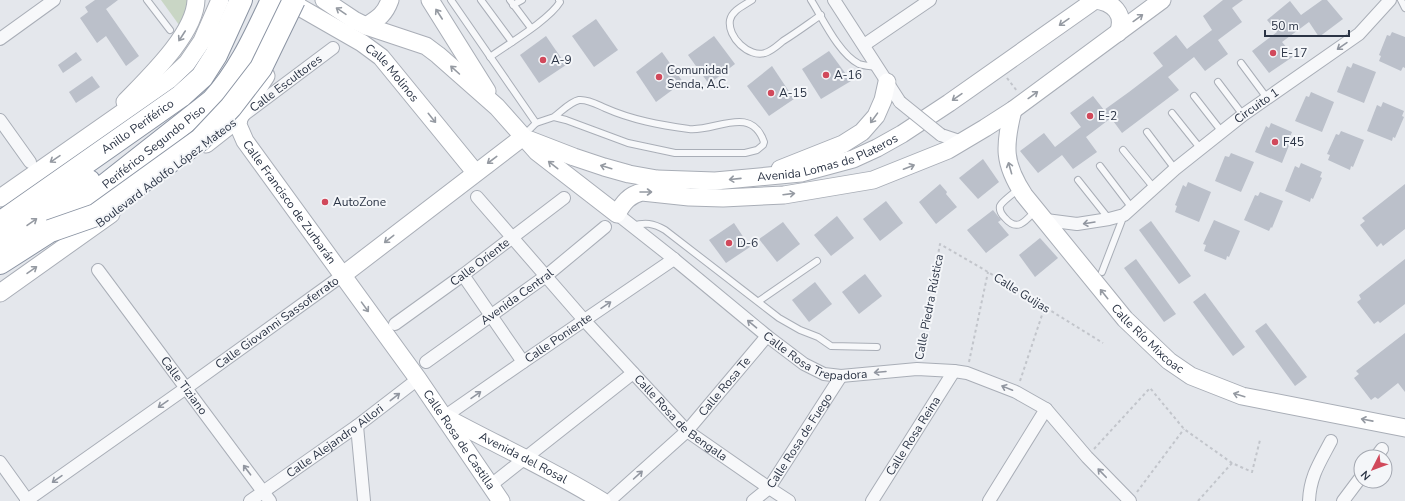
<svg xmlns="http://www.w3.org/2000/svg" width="1405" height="501" viewBox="0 0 1405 501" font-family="'Nunito Sans',sans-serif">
<rect width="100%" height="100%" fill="#e4e7ec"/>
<polygon fill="#c9d6c5" points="161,0 192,0 182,29"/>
<g fill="#bbc0ca">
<polygon points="95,0 118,0 106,9 139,56 126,66 106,36 97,43 80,18 88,12 85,7"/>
<polygon points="1223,0 1243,0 1232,8 1242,22 1218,40 1228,54 1205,71 1194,57 1168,77 1179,90 1122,133 1111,118 1086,137 1097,152 1073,169 1062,155 1038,173 1020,151 1044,133 1055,147 1081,127 1070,113 1093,96 1104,110 1129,92 1163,66 1153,53 1176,35 1187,49 1212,30 1203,16"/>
<polygon points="1322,0 1327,0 1343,19 1319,37 1309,22 1282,42 1294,56 1269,73 1252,51 1277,32 1267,20 1290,1 1301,15"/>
<polygon points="596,19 618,50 594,67 572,36"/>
<polygon points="1392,32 1405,37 1405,68 1403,67 1401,71 1379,61 1381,56 1379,55 1387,35 1390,36"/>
<polygon points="546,36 566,65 539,83 520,55"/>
<polygon points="714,36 735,64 709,84 688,55"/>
<polygon points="829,51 851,81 821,99 802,69"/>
<polygon points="76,52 82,60 63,73 58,65"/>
<polygon points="662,52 683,82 656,102 636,72"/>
<polygon points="1353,63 1376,72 1364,103 1337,92 1347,66 1351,68"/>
<polygon points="772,66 794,99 769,116 747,86"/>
<polygon points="92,76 100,87 76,103 69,92"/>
<polygon points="1311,92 1334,102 1322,132 1295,121 1306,96 1309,97"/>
<polygon points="1383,102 1404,111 1402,116 1404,117 1395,138 1393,137 1392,141 1367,131 1377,105 1381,107"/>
<polygon points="1271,123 1292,132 1290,137 1292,138 1282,163 1255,152 1266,126 1269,128"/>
<polygon points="1341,131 1364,140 1353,167 1351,166 1350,170 1328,160 1330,155 1327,154 1336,134 1339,135"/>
<polygon points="1231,153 1254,162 1241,192 1215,181 1225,156 1229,157"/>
<polygon points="983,159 999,182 978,199 959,178"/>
<polygon points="1301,163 1322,172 1320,177 1322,178 1313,199 1311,198 1310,202 1285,191 1295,166 1299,168"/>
<polygon points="1188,182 1211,192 1199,222 1175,212 1177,206 1175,205 1183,185 1186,187"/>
<polygon points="940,184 947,192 946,194 957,207 936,224 919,202"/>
<polygon points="1405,184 1405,229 1383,246 1381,243 1377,247 1360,225 1365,221 1362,218"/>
<polygon points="1260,192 1283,201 1272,228 1271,227 1269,231 1244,220 1255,195 1258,196"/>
<polygon points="886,201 903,223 880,241 863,219"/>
<polygon points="993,210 1001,220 998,222 1009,235 986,253 967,230"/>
<polygon points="837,216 854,238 831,256 814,235"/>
<polygon points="1214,220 1240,231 1229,257 1227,256 1226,260 1204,251 1206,245 1203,244"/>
<polygon points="1151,221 1191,276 1179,284 1139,230"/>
<polygon points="783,222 800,244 777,262 759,239"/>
<polygon points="734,223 750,247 726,263 709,240"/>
<polygon points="1040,238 1058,258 1035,277 1019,255"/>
<polygon points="1136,259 1176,314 1164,322 1124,268"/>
<polygon points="1405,259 1405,304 1380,323 1378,321 1374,324 1357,302 1361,299 1359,295"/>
<polygon points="865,274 882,296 859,314 842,292"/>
<polygon points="815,282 832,304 809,322 792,300"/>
<polygon points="1205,293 1245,347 1233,356 1193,302"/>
<polygon points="1266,323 1307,377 1295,386 1255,331"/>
<polygon points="1405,333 1405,392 1398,383 1378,399 1375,397 1371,400 1354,378 1359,374 1356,371"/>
</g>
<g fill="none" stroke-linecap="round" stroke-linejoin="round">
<g stroke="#a9aeb7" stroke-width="8">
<g id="lane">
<polyline points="147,0 170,30"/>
<polyline points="451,0 536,123"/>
<polyline points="481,0 512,42"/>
<polyline points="510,0 531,28"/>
<path d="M752,0C745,5 732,10 730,20C727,37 749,58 765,53C772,51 778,45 783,41C796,33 808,24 821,15"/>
<path d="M811,0C823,19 839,54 859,64C864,66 871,66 877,67"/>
<polyline points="1401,0 1405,8"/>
<polyline points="513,5 522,0"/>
<path d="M490,57C508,44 549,20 560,2L559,0"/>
<polyline points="1241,63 1267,98"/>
<polyline points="1218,82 1243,115"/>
<polyline points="1194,96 1222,132"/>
<polyline points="1172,113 1200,148"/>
<polyline points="1147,132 1175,169"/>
<path d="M524,135L536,123L554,117L566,120L628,143L675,153H745L757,150L763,145L764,142C751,104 715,132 689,129C660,125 632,120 605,108C598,105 588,99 579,100C570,102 562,111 554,117"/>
<polyline points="1123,150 1154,188"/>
<polyline points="1100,166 1132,208"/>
<polyline points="1078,180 1109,219"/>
<path d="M1019,189C1015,192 1002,202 1000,206C999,211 1002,215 1005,218C1017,232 1025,222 1035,211"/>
<path d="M632,226C645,222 653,223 665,230L779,318L800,330L818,337L831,346L877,347"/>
<polyline points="1102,272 1124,215"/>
<polyline points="759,301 817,261"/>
</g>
</g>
<g stroke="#a9aeb7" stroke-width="14">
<g id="street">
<polyline points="834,0 900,102"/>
<polyline points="0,39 54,0"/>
<polyline points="864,45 930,0"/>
<path id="s1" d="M245,114L333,48"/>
<polyline points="0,120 30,162"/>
<polyline points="941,135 962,142"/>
<path id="s2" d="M477,197L584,320L687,431L769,488L789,501"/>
<path id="s3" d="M617,214L674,259L767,336L804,364L824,374L841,376L917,369L954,371L967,373L1016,392L1046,409L1087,457L1130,501"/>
<path id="s4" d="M1046,220L1077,224L1109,219L1124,215L1175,169L1243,115L1359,34L1390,0"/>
<path id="s5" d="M98,270L270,501"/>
<polyline points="463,275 523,362"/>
<path id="s6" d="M395,324L463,275L564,198"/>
<path id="s7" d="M426,362L546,276L605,227"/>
<path id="s8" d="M444,417L523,362L674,259"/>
<polyline points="357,426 364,501"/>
<polyline points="1376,457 1382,449"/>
<polyline points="0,462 28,501"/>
<polyline points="491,485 633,373"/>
<path id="s9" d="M26,501L186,388L343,275"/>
<path id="s10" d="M250,501L357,426L418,379"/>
<path id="s11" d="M609,501L687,431L767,336"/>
<path id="s12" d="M753,501L769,488L841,376"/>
<path id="s13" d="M872,501L954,371"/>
<polyline points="989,501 1046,409"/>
<path d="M1309,501C1310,476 1320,462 1331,441"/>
<polyline points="1343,501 1361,477"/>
</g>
</g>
<g stroke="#a9aeb7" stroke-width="19">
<g id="secondary">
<path id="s14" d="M287,0L362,43L381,57L475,172"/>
<path d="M324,0L354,20L366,26L426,46L438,55L497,107L537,152L617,214C623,203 629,195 642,192L689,197L723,198L784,195L873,180L948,150L985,128L1013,110L1162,0"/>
<polyline points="430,0 487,91"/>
<path d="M1095,0C1113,2 1126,14 1118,33"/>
<path d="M366,26C379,18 385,14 390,0"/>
<path d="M125,102C148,78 195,34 196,0"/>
<path id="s15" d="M1013,110C1004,146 1003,163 1024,195L1125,319L1169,361L1191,376L1242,396L1405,428"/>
<path id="s16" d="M239,118L238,125L245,141L418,379L501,501"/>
<path id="s17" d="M530,140L574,157L604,167L629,174L657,179L715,181L801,173L853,159L877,148L902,134L949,103L1095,0"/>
<polyline points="206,144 239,118 266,76"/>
<polyline points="780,169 843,144 862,132 876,116 883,100 887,82"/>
<polyline points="0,198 169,80 187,63 202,41 220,0"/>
<polyline points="343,275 523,137"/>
<polyline points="0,293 111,214"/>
<path id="s18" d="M447,418C499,446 552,470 602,501"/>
</g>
</g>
<g stroke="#8b94a3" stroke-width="24">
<g id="highway">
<path id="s19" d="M0,223L181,96L202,77L216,55L241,0"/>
<polyline points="0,244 89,181"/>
<path id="s20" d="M0,263L50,231L90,197L212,101C239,72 255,36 272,0"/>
</g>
</g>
<g stroke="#c2c5cb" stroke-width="2" stroke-dasharray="3 3" stroke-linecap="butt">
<polyline points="1007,78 1017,91"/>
<polyline points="919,358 940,244 988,272 1103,343"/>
<polyline points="969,362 988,272"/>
<polyline points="1020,381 1045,306"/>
<polyline points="1094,449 1150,388 1184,429 1232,463 1252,472 1260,440"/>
<polyline points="1137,492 1184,429"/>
<polyline points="1198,501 1232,463"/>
</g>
<use href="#lane" stroke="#f7f8fa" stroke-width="6"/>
<use href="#street" stroke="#f7f8fa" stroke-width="12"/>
<use href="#secondary" stroke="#fff" stroke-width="17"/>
<use href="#highway" stroke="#fff" stroke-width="22"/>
<g stroke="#a9aeb7" stroke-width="14" stroke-linecap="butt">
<polyline id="street-bridge" points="900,102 941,135"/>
</g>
<g stroke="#8b94a3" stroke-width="24" stroke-linecap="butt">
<polyline id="highway-bridge" points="50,231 96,215 200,140 231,107 261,68 294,0"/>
</g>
<use href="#street-bridge" stroke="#f7f8fa" stroke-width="12"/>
<use href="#highway-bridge" stroke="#fff" stroke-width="22"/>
</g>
<defs><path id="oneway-shaft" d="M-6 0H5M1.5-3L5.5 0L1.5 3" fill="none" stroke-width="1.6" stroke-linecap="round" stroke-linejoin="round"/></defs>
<g stroke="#959aa2">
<use href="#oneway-shaft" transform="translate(341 11) rotate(-146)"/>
<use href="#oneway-shaft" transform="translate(439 14) rotate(-123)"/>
<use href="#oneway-shaft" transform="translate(1138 18) rotate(-36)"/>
<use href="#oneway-shaft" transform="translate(1064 22) rotate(145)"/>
<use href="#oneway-shaft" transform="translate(182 36) rotate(123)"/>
<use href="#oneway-shaft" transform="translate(455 70) rotate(-138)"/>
<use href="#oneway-shaft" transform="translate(1033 95) rotate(-36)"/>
<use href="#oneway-shaft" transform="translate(957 97) rotate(145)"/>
<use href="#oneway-shaft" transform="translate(432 118) rotate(51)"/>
<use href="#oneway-shaft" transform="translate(874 118) rotate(126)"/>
<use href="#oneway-shaft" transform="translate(55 159) rotate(146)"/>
<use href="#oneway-shaft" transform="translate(492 160) rotate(143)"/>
<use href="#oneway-shaft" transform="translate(553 165) rotate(-142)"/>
<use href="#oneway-shaft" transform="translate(606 167) rotate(-163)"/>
<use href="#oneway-shaft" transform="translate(909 167) rotate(-21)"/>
<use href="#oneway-shaft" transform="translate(1010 168) rotate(-106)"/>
<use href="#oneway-shaft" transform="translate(735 179) rotate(174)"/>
<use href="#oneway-shaft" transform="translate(646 192)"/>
<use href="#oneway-shaft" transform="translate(789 194) rotate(-7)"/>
<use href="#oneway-shaft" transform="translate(32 222) rotate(-35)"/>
<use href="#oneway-shaft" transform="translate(389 239) rotate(142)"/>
<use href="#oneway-shaft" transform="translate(32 270) rotate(-35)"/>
<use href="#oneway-shaft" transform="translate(1104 294) rotate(-129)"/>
<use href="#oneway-shaft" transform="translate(365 307) rotate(54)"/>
<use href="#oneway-shaft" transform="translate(1239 395) rotate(-163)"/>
<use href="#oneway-shaft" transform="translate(1367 420) rotate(-169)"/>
</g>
<g stroke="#9196a0">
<use href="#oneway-shaft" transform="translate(1342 46) rotate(145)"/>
<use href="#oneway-shaft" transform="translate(1089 223) rotate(171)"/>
<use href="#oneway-shaft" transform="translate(606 305) rotate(-34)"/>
<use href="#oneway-shaft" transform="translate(752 324) rotate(-140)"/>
<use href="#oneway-shaft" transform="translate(880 372) rotate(175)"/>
<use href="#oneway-shaft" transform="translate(1007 388) rotate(-158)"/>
<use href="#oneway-shaft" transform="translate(476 395) rotate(-35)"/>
<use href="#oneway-shaft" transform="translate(395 397) rotate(-38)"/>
<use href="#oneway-shaft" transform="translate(163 404) rotate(145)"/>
<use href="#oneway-shaft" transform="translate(247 470) rotate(-127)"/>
<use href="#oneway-shaft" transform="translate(1102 473) rotate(-134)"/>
<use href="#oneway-shaft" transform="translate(638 475) rotate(-42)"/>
<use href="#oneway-shaft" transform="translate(57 479) rotate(145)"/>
</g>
<g fill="#d1495b" stroke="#f4f6f9" stroke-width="1.5">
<circle cx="1273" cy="53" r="4"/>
<circle cx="543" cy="60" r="4"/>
<circle cx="826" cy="75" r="4"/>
<circle cx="659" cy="77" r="4"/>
<circle cx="771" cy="93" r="4"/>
<circle cx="1090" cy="116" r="4"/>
<circle cx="1275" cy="142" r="4"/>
<circle cx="325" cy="202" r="4"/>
<circle cx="729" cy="243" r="4"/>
</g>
<g text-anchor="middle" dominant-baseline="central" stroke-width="4" stroke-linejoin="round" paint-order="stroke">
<g font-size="12" fill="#2b3445" stroke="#f4f6f9" text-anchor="start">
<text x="1281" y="53">E-17</text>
<text x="551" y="60">A-9</text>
<text x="667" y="70">Comunidad<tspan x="667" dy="14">Senda, A.C.</tspan></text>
<text x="834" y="75">A-16</text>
<text x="779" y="93">A-15</text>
<text x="1098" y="116">E-2</text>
<text x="1283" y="142">F45</text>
<text x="333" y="202">AutoZone</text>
<text x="737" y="243">D-6</text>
</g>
<g font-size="12" fill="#2b3445" stroke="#f4f6f9">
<text stroke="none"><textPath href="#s14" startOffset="129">Calle Molinos</textPath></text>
<text stroke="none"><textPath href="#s1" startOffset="51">Calle Escultores</textPath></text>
<text stroke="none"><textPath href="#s4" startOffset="251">Circuito 1</textPath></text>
<text stroke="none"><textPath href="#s19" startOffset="168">Anillo Periférico</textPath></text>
<text stroke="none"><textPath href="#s20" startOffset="193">Periférico Segundo Piso</textPath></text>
<text stroke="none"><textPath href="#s17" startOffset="307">Avenida Lomas de Plateros</textPath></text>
<text transform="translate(166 173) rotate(-37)">Boulevard Adolfo López Mateos</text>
<text stroke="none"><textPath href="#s16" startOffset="100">Calle Francisco de Zurbarán</textPath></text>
<text stroke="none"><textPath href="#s6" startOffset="105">Calle Oriente</textPath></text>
<text transform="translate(1022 293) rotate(32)">Calle Guijas</text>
<text stroke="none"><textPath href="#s7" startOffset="112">Avenida Central</textPath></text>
<text transform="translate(929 307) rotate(-79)">Calle Piedra Rústica</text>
<text stroke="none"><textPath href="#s9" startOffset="308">Calle Giovanni Sassoferrato</textPath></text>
<text stroke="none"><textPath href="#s8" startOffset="139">Calle Poniente</textPath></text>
<text stroke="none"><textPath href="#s15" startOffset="279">Calle Río Mixcoac</textPath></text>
<text stroke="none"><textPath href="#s3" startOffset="248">Calle Rosa Trepadora</textPath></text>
<text stroke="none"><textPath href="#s5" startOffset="144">Calle Tiziano</textPath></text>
<text stroke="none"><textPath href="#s11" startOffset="163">Calle Rosa Te</textPath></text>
<text stroke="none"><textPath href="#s2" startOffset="301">Calle Rosa de Bengala</textPath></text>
<text stroke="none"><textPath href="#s13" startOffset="77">Calle Rosa Reina</textPath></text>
<text stroke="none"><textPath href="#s16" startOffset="392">Calle Rosa de Castilla</textPath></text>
<text stroke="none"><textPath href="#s12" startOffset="77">Calle Rosa de Fuego</textPath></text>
<text stroke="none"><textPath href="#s10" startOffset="104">Calle Alejandro Allori</textPath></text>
<text stroke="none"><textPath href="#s18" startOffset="86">Avenida del Rosal</textPath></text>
</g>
</g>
<g transform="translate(1373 469) rotate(228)"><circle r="19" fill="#f4f6f9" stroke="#a4a8b1"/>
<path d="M0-3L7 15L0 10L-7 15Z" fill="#d1495b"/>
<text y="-6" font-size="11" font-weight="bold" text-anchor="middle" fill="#2b3445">N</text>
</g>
<path d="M1265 30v6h84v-6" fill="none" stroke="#2b3445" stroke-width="2"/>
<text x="1271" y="30" font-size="12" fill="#2b3445" stroke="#f4f6f9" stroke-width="3" paint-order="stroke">50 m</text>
</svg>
